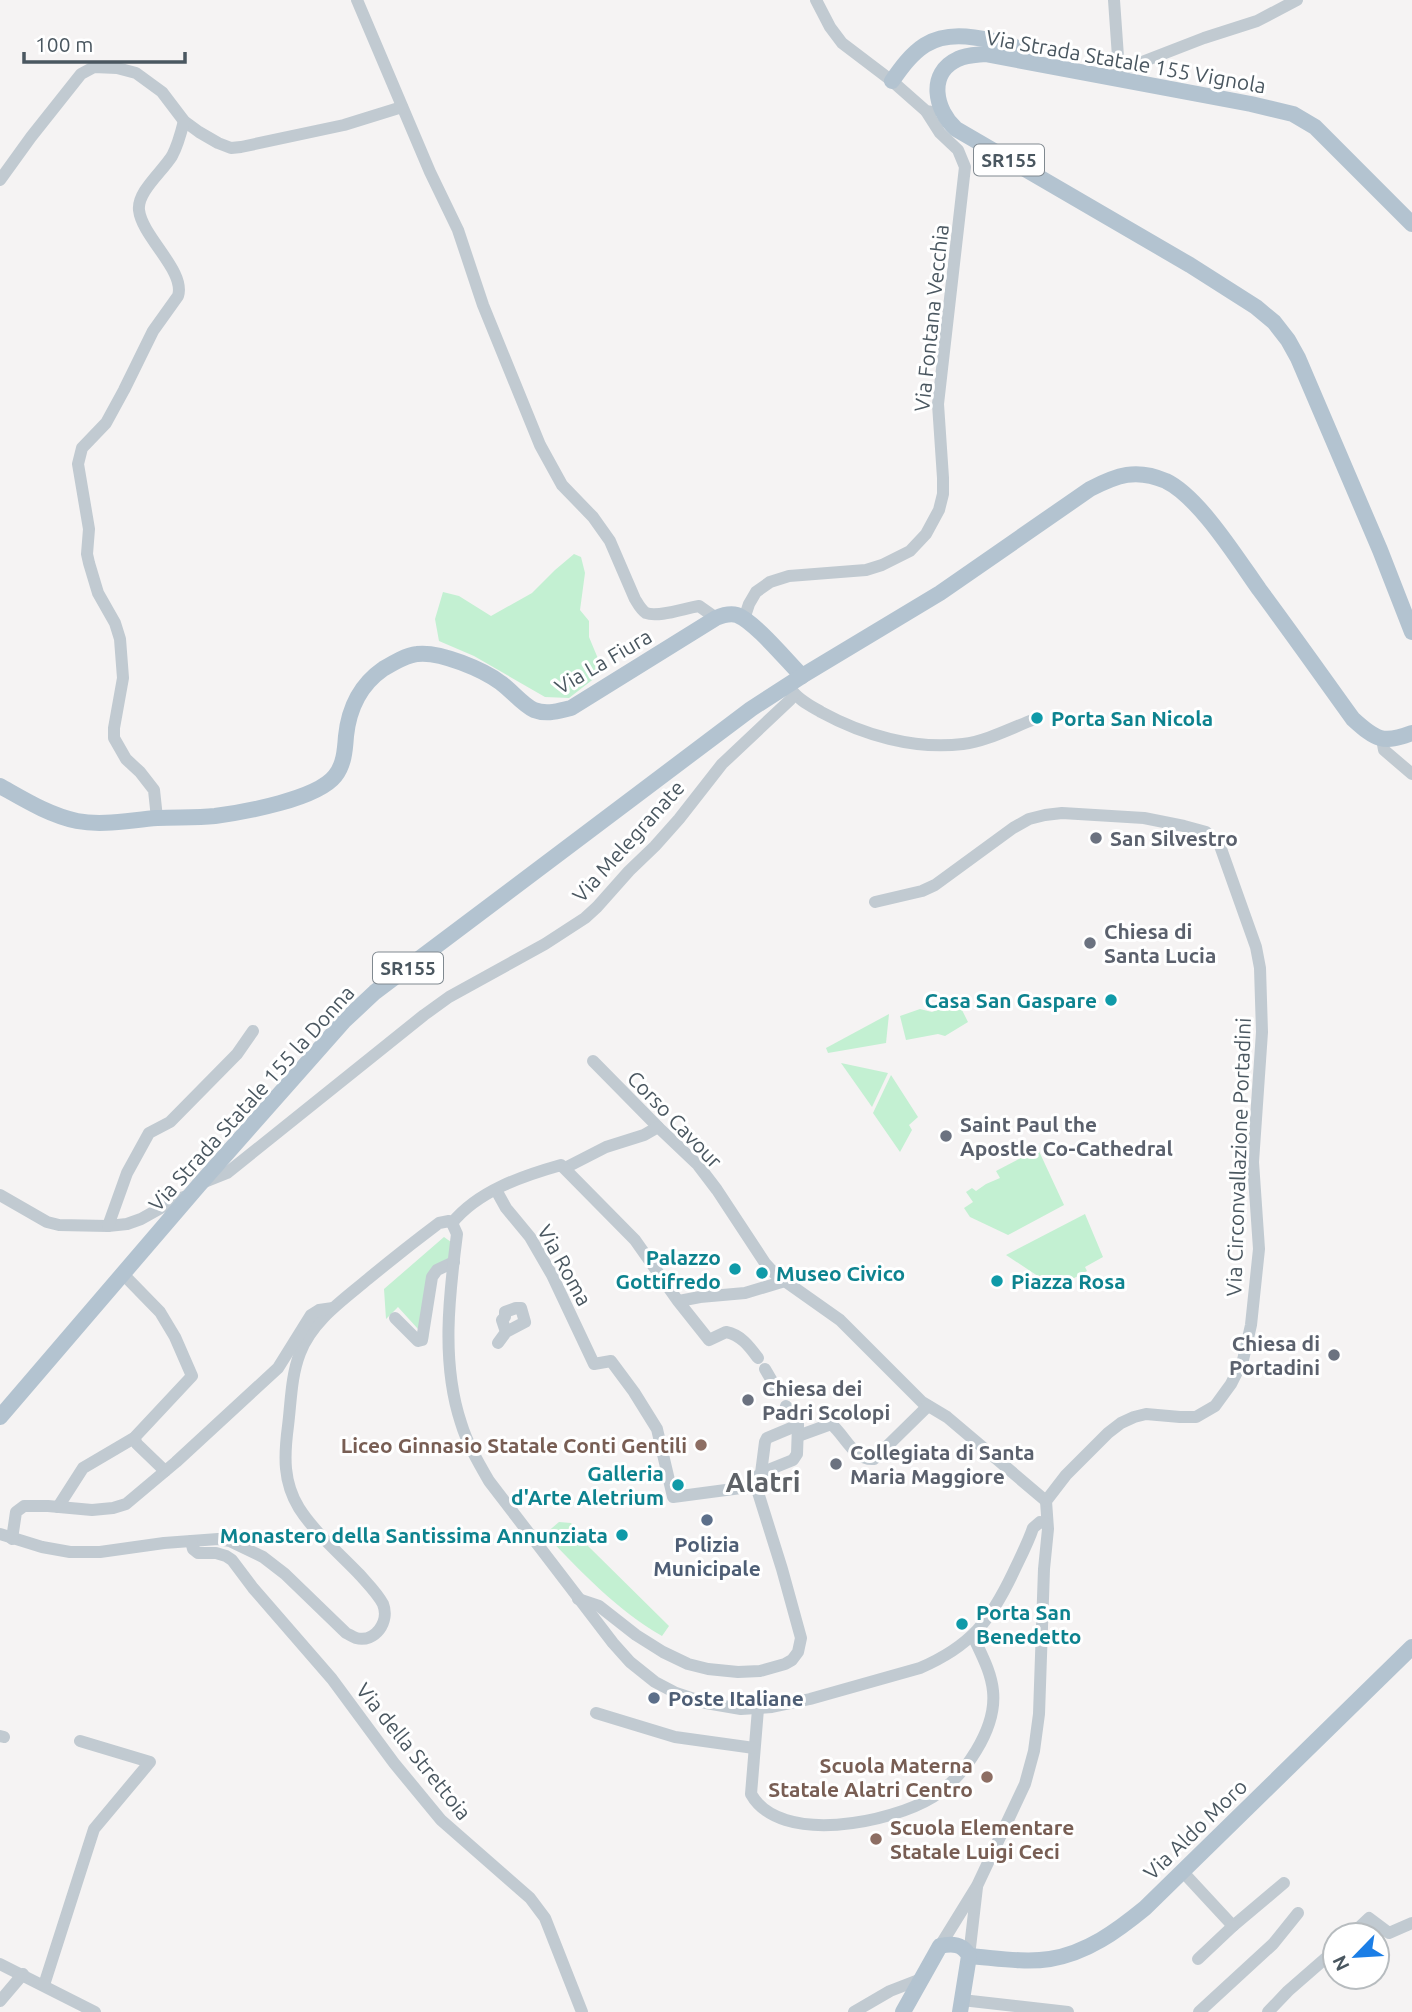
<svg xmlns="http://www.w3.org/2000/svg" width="1412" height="2012" viewBox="0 0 1412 2012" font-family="Ubuntu,sans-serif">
<rect width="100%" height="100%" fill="#f5f3f3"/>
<g fill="#c3f0d2">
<polygon points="574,554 581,557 585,573 580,610 589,621 589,637 599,661 600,674 569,698 545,697 474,656 439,641 435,619 443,592 459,596 491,616 532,593 555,570"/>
<polygon points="956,1003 959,1004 968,1022 945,1036 938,1034 906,1040 900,1016 920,1009 932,1012"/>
<polygon points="889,1014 886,1043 828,1053 826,1048"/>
<polygon points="841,1063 888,1073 872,1107"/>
<polygon points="891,1075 918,1117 909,1125 912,1130 900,1152 873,1113"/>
<polygon points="1038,1149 1064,1205 1008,1235 970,1217 964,1208 973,1202 966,1192 972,1188 976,1191 986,1184 1000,1178 996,1171"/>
<polygon points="1085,1214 1103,1257 1085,1267 1087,1271 1056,1288 1006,1255"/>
<polygon points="444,1237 451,1242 450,1256 433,1280 428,1340 398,1307 386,1319 384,1289"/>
<path d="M559,1522L571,1523L588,1546L669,1626L662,1636C617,1610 581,1572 545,1534Z"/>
</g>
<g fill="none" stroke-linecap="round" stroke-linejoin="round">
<g stroke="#c1cad1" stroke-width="12">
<path d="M357,0L430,172L458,230L483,305L540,445L562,485L593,517L610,541L635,599C638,604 641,610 646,613C658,618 685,608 699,606L716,618"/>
<polyline points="816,0 830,27 842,43 892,81 926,111 932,112"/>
<polyline points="1114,0 1119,71"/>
<polyline points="1109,78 1119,71 1142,62 1204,38 1257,21 1297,0"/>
<polyline points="0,180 31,137 81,74 94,67 117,68 136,73 162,92 184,121 199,132 218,143 231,148 241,147 344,125 402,107"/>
<polyline points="744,619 749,604 756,592 770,582 789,576 866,570 882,565 910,551 926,534 939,510 943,494 943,478 938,404 965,167 958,150 940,133 926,111"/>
<path d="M791,689C797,699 811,706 821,712C863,735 914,750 963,744C987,741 1011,728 1035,719"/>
<polyline points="1382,739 1384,750 1412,774"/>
<path d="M157,818L154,790L140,772L126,759L114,738V728L123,678L120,639L115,623L98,593L89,563L87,554L89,529L78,464L82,448L106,423L124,390L153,331L178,296C186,271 142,237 139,210C137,192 162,172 172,156C178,145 181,133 184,121"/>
<polyline points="875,902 922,891 935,885 1013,828 1029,819 1045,815 1062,813 1144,818 1184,826 1206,832 1219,843 1256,947 1260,968 1262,1032 1253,1162 1259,1249 1251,1325 1243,1360 1231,1384 1215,1406 1196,1417 1180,1417 1146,1414 1134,1417 1121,1423 1108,1433 1066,1475 1046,1501 1048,1529 1044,1569 1039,1714 1034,1751 1025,1784 977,1886 940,1946"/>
<polyline points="593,1061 658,1127 698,1165 717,1190 765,1263 775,1274 840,1320 922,1402 947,1417 1046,1501"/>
<polyline points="565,1168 606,1147 644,1135 658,1127"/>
<polyline points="202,1183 227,1173 424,1015 449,997 545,944 585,918 597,907 629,871 655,846 679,819 722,764 790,700 794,694"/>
<polyline points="496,1190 506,1208 530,1237 552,1275 594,1364 611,1361 634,1392 657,1429 673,1497 756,1486"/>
<polyline points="0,1195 47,1222 59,1225 108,1226 127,1224 141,1219 175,1200 190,1195"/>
<path d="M452,1223C478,1191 522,1176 561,1165L635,1240L678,1301L709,1340L726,1332C741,1335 749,1346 758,1358"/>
<polyline points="108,1226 127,1173 149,1133 170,1122 237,1054 253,1031"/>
<polyline points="679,1301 700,1297 745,1293 785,1281"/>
<polyline points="395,1318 418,1341 422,1340 432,1277 437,1270 454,1262"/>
<polyline points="498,1343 506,1332 525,1322 521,1308 516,1308 505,1312 505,1317 502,1320 506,1332"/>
<polyline points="765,1369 779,1393"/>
<path d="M798,1436L831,1424C845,1435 854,1461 874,1459L928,1406"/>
<polyline points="134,1438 137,1444 165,1471"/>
<polyline points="761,1473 793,1460 797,1454 798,1425 786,1406"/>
<polyline points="758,1476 761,1473 765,1442 767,1438 798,1425"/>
<polyline points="58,1507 83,1468 134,1438 192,1376 175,1337 160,1312 122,1273"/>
<path d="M0,1534L42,1547L70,1552H100L164,1543L218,1539L230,1541L263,1557L285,1574L346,1633C350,1635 353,1637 356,1638C375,1643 390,1622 383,1604C378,1594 368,1584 360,1575C340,1554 315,1533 299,1508C283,1482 284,1456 288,1426C291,1402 291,1376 300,1353C312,1321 343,1300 368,1279C391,1260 415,1241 439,1223L449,1221L452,1223L457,1234C449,1296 441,1363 461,1423C467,1443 478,1462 489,1481L613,1643L630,1662L655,1682L676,1693L706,1703L741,1709L772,1707L810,1699L920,1668C971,1646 990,1621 1013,1573C1020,1558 1028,1543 1033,1528L1040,1522L1047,1524"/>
<polyline points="12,1539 16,1512 24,1506 48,1506 92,1510 113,1508 126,1504 176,1462 278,1368 311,1315 319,1310 333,1308"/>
<polyline points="191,1541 193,1549 198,1553 216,1553 226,1556 232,1560 253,1588 332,1679 394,1763 441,1820 530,1898 545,1918 582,2012"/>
<polyline points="578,1599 599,1606 636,1635 663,1652 688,1664 708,1669 738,1672 760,1671 785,1664 792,1660 798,1652 801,1638 782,1569 756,1486"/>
<path d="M758,1709L751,1794C780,1846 891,1823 933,1797C964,1777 997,1729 993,1691C991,1671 981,1654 973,1636"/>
<polyline points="596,1713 675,1737 754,1748"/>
<polyline points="0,1736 4,1737"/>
<polyline points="1182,1871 1233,1926 1284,1883"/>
<polyline points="1351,1935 1369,1918 1389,1933 1412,1923"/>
<polyline points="969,1956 977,1887"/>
<polyline points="1198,1959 1233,1926"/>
<polyline points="0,1964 95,2012"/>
<polyline points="44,1985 94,1829 150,1762 80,1741"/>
<polyline points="962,2000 1068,2012"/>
<polyline points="0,2001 23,1974"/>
<polyline points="854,2012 890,1991 921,1979"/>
<polyline points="1199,2012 1273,1944 1298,1913"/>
<polyline points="1268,2012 1288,1991 1335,1950"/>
</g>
<g stroke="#b3c3d0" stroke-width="16">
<path d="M892,81C901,68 911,54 925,45C946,32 971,36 994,41C1001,42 1009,43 1015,47C1019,50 1021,55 1024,60"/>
<path d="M1412,224L1315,127L1293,114L1251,104L985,54C976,55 966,55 958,59C927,73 935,110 956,129L1190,265L1256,307L1274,322L1288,340L1298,358L1380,550L1412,632"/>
<path d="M0,786C25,800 49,815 77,821C103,826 130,820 157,818C176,817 196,818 215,816C245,812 317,799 335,776C344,765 345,750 346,736C349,708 360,685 383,669C393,663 406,655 417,654C440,651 484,670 501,683C512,691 523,705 534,710C547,715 558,711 571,708L716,618C723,615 729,613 737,615C755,622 787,661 802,676"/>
<path d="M0,1417L199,1185L344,1021L375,992L751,709L802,676L940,593L1090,489C1117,475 1136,468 1166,481C1199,497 1237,558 1259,589C1291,632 1322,676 1353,719C1376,740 1383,744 1412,733"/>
<path d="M969,1956C996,1958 1024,1963 1050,1959C1087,1953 1117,1931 1145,1908L1412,1647"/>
<path d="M903,2012L940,1946C953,1943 963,1944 969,1956L960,2012"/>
</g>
</g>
<g fill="#0f9aa8" stroke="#fff" stroke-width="2.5">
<circle cx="1037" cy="718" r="7"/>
<circle cx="1111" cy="1000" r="7"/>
<circle cx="735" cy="1269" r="7"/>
<circle cx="762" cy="1273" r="7"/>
<circle cx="997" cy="1281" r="7"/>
<circle cx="678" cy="1485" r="7"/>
<circle cx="622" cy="1535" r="7"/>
<circle cx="962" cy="1624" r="7"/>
</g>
<g fill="#6b7280" stroke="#fff" stroke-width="2.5">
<circle cx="1096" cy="838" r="7"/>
<circle cx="1090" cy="943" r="7"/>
<circle cx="946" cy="1136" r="7"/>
<circle cx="1334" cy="1355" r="7"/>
<circle cx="748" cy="1400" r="7"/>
<circle cx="836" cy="1464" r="7"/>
</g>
<g fill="#8d6e63" stroke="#fff" stroke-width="2.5">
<circle cx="701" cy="1445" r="7"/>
<circle cx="987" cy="1777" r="7"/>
<circle cx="876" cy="1839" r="7"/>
</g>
<g fill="#5c6f8a" stroke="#fff" stroke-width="2.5">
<circle cx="707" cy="1520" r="7"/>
<circle cx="654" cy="1698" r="7"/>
</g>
<g text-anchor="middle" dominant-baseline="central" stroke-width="6" stroke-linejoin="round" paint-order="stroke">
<g fill="#fff" stroke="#808990" stroke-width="2">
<rect x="974" y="144.5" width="70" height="31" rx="5"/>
<rect x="373" y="952.5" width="70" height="31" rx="5"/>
</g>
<g font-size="19" font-weight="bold" fill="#4a5760">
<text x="1009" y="160">SR155</text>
<text x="408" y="968">SR155</text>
</g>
<g font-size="21" fill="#4a5760" stroke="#fff">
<text transform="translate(1126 61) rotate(10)">Via Strada Statale 155 Vignola</text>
<text transform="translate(931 318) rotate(-84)">Via Fontana Vecchia</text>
<text transform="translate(603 661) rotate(-30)">Via La Fiura</text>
<text transform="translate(628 841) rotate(-48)">Via Melegranate</text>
<text transform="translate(251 1098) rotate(-48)">Via Strada Statale 155 la Donna</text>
<text transform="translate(675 1119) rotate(46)">Corso Cavour</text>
<text transform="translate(1238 1157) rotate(-88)">Via Circonvallazione Portadini</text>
<text transform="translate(565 1265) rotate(61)">Via Roma</text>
<text transform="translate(414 1751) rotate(51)">Via della Strettoia</text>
<text transform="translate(1195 1829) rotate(-44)">Via Aldo Moro</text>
</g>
<g font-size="21" font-weight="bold" fill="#0d838f" stroke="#fff" text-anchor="start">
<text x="1051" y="718">Porta San Nicola</text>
<text x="1097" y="1000" text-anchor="end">Casa San Gaspare</text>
<text x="721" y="1257" text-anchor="end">Palazzo<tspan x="721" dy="24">Gottifredo</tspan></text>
<text x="776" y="1273">Museo Civico</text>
<text x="1011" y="1281">Piazza Rosa</text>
<text x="664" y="1473" text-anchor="end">Galleria<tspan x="664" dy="24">d'Arte Aletrium</tspan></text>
<text x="608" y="1535" text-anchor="end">Monastero della Santissima Annunziata</text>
<text x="976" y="1612">Porta San<tspan x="976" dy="24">Benedetto</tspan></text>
</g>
<g font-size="21" font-weight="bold" fill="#5b616d" stroke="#fff" text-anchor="start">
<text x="1110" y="838">San Silvestro</text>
<text x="1104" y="931">Chiesa di<tspan x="1104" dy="24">Santa Lucia</tspan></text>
<text x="960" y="1124">Saint Paul the<tspan x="960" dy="24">Apostle Co-Cathedral</tspan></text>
<text x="1320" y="1343" text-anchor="end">Chiesa di<tspan x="1320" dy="24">Portadini</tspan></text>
<text x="762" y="1388">Chiesa dei<tspan x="762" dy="24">Padri Scolopi</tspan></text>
<text x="850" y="1452">Collegiata di Santa<tspan x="850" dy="24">Maria Maggiore</tspan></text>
</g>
<g font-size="21" font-weight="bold" fill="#785e54" stroke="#fff" text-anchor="end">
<text x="687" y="1445">Liceo Ginnasio Statale Conti Gentili</text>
<text x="973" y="1765">Scuola Materna<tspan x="973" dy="24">Statale Alatri Centro</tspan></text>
<text x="890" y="1827" text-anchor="start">Scuola Elementare<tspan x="890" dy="24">Statale Luigi Ceci</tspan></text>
</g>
<g font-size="21" font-weight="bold" fill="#4e5e75" stroke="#fff">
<text x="707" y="1544">Polizia<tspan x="707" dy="24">Municipale</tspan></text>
<text x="668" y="1698" text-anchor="start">Poste Italiane</text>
</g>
<g font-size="28" font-weight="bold" fill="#5f6368" stroke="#fff">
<text x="763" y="1481">Alatri</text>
</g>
</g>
<g transform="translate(1356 1956) rotate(245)"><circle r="33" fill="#ffffff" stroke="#b7bcbf" stroke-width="2"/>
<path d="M0-5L12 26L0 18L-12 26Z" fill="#1b7ee6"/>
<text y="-10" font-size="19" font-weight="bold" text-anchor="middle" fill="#4a5760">N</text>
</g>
<path d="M24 52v10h161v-10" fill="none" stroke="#4a5760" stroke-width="3.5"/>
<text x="35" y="52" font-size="21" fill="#4a5760" stroke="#ffffff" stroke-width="5" paint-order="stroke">100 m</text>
</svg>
